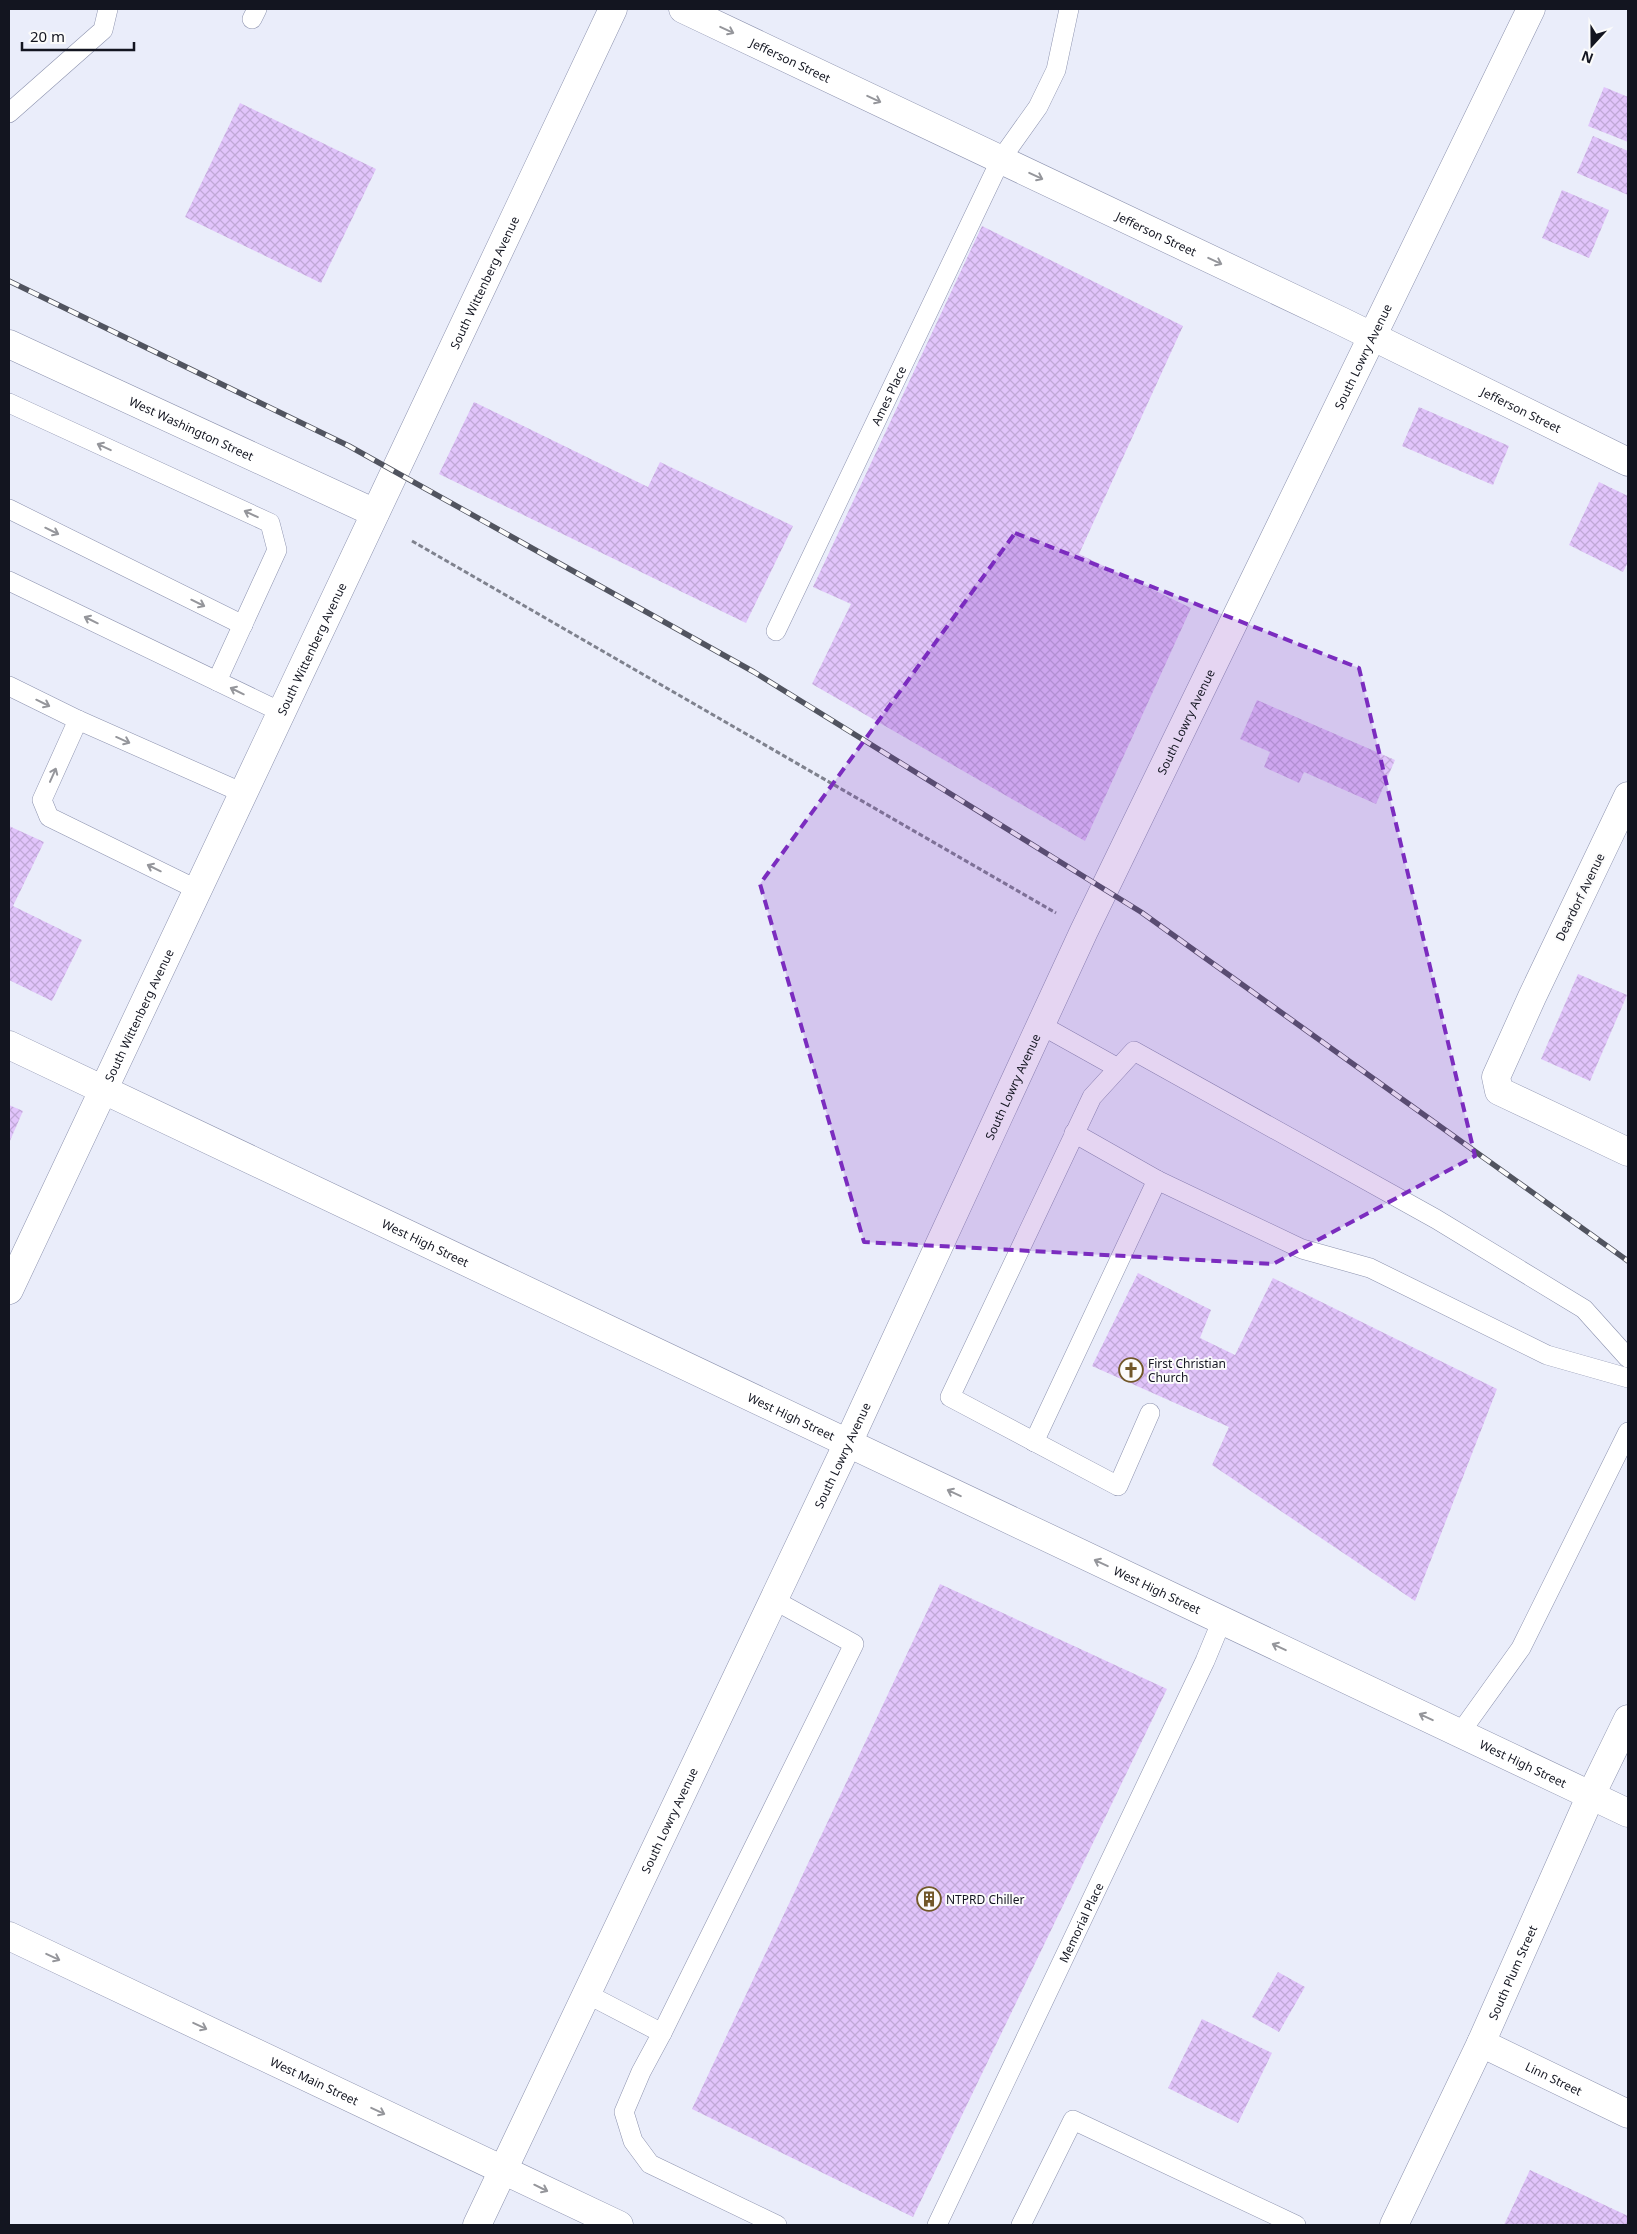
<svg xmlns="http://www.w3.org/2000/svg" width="1637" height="2234" viewBox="0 0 1637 2234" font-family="'Noto Sans',sans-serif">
<defs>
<pattern id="building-cross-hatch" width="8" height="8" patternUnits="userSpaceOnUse" patternTransform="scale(1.25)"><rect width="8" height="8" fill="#e1c4fb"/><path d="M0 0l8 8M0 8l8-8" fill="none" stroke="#c0a8d7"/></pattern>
</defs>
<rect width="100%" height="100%" fill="#eaedfa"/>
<g fill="url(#building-cross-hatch)">
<polygon points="1604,87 1628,97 1628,142 1588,126"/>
<polygon points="240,103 376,169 321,283 185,217"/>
<polygon points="1593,136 1628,151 1628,195 1577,173"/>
<polygon points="1562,190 1609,210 1589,258 1542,238"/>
<polygon points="982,226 1183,326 1079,554 1191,608 1085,841 812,684 851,604 813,587"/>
<polygon points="474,402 648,487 660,462 793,526 746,623 439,474"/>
<polygon points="1419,407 1509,446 1493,485 1402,446"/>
<polygon points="1599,482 1628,496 1628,562 1623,572 1569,545"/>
<polygon points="1257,700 1395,760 1376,804 1304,772 1299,783 1264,767 1270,752 1240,739"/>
<polygon points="9,826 44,842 13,906 82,940 52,1001 9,980"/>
<polygon points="1578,974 1627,995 1590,1081 1541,1059"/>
<polygon points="9,1105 23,1111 9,1143"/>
<polygon points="1138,1273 1211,1310 1200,1338 1235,1355 1273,1278 1497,1389 1415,1601 1212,1465 1229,1427 1092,1366"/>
<polygon points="940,1584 1167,1689 913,2217 692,2109"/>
<polygon points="1278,1972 1305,1987 1279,2032 1252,2017"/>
<polygon points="1202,2019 1272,2053 1238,2123 1168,2088"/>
<polygon points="1530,2170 1628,2216 1628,2225 1504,2225"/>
</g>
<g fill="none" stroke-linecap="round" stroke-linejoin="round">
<g stroke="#8c92ae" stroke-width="20">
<g id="lane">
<polyline points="252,19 257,9"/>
<polyline points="9,113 103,30 108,9"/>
<polyline points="9,403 270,523 277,550 217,681"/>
<polyline points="9,509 243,625"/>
<polyline points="9,581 281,712"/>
<path id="s1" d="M776,631L1001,159L1038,107L1056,70L1069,9"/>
<polyline points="9,686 78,720 243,793"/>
<polyline points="78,720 42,800 49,817 198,890"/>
<polyline points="1041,1025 1118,1068"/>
<polyline points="1074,1133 1157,1180"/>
<polyline points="1150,1413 1118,1486 950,1397 1092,1097 1134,1051 1436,1219 1584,1309 1628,1358"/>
<polyline points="1034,1442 1157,1180 1302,1249 1370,1268 1547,1355 1628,1378"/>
<polyline points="1460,1733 1521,1648 1628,1432"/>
<polyline points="587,1994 662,2033 641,2072 624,2112 633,2141 650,2164 777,2225"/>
<polyline points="662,2033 854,1644 774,1600"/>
<path id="s2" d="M937,2225L1205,1661L1222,1620"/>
<polyline points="1021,2225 1073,2120 1296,2225"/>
</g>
</g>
<g stroke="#8c92ae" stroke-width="29">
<g id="street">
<path id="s3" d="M683,9L1341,321L1628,462"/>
<path id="s4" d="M9,344L375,513"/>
<polyline points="1628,796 1532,997 1496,1077 1499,1091 1628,1152"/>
<path id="s5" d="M9,1290L613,9"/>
<path id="s6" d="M1481,2043L1628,2114"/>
<path id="s7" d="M1394,2225L1481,2043L1591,1795L1628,1719"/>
</g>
</g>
<g stroke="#8c92ae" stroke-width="29">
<g id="secondary">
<path id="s8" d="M9,1045L1628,1813"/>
<path id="s9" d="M9,1936L619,2225"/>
<path id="s10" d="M477,2225L848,1443L1084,931L1531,9"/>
</g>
</g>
<polyline stroke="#7f828e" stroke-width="3" stroke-dasharray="5 2.5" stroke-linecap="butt" points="412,541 1056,913"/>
<use href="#lane" stroke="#fff" stroke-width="19"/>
<use href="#street" stroke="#fff" stroke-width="28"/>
<use href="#secondary" stroke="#fff" stroke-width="28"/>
<g stroke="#51545f" stroke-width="5.5">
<polyline id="rail" points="9,281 349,446 754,672 1141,912 1628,1261"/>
</g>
<use href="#rail" stroke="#fbfbfb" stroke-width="4" stroke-dasharray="11" stroke-linecap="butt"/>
</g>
<defs><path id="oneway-shaft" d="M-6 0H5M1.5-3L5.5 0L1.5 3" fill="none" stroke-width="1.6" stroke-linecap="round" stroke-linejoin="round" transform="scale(1.25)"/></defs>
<g stroke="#95969b">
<use href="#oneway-shaft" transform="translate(727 30) rotate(25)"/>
<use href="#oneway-shaft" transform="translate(874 99) rotate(25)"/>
<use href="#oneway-shaft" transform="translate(1036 176) rotate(25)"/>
<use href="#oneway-shaft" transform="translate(1215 261) rotate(25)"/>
<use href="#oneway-shaft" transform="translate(104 447) rotate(-155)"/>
<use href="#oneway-shaft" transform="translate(251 514) rotate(-155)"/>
<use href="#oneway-shaft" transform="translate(52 531) rotate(26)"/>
<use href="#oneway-shaft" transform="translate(198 603) rotate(26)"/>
<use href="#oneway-shaft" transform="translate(91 620) rotate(-154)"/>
<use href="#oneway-shaft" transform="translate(237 691) rotate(-154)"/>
<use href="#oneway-shaft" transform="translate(43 703) rotate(26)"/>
<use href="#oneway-shaft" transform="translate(123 740) rotate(24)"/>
<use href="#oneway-shaft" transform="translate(53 775) rotate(-66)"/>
<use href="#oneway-shaft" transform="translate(154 868) rotate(-154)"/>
<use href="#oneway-shaft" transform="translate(954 1493) rotate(-155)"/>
<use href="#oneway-shaft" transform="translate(1101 1563) rotate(-155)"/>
<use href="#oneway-shaft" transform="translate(1279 1647) rotate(-155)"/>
<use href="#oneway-shaft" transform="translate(1426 1717) rotate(-155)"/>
<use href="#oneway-shaft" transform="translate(53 1957) rotate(25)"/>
<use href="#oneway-shaft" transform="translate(200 2026) rotate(25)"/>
<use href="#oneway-shaft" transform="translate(378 2111) rotate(25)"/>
<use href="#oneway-shaft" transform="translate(541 2188) rotate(26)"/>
</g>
<path fill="#7b2cbf" fill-opacity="0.2" stroke="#7b2cbf" stroke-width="4" stroke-dasharray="10 6" stroke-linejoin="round" d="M1015,533L1359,668L1475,1156L1273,1264L864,1242L760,884Z"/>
<defs>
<g id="church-ring" transform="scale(1.25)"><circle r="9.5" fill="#fbfbfb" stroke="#715728" stroke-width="1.5"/><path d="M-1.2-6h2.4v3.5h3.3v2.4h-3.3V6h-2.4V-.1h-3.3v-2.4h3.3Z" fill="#715728"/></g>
<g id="building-ring" transform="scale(1.25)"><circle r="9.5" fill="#fbfbfb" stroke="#715728" stroke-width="1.5"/><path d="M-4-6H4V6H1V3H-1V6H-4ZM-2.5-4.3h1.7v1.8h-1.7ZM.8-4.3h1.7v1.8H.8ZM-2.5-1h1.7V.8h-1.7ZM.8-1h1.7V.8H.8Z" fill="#715728"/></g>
</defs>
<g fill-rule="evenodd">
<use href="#church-ring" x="1131" y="1370"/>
<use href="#building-ring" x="929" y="1899"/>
</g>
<g text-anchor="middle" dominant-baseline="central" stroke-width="4" stroke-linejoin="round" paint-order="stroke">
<g font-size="12" fill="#131520" stroke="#fbfbfb">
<text stroke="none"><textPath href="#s3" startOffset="119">Jefferson Street</textPath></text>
<text stroke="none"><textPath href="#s3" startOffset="524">Jefferson Street</textPath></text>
<text stroke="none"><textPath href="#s5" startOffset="1114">South Wittenberg Avenue</textPath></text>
<text stroke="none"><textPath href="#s10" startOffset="2068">South Lowry Avenue</textPath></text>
<text stroke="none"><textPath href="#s1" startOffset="261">Ames Place</textPath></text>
<text stroke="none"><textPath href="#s3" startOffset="929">Jefferson Street</textPath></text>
<text stroke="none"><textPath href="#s4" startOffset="201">West Washington Street</textPath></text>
<text stroke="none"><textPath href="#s5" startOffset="709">South Wittenberg Avenue</textPath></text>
<text stroke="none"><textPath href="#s10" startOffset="1662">South Lowry Avenue</textPath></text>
<text transform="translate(1580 897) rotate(-64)">Deardorf Avenue</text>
<text stroke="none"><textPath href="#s5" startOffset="304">South Wittenberg Avenue</textPath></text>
<text stroke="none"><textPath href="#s10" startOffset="1258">South Lowry Avenue</textPath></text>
<text stroke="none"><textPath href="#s8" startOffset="461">West High Street</textPath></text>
<text stroke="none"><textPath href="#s8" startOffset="866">West High Street</textPath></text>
<text stroke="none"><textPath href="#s10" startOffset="852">South Lowry Avenue</textPath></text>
<text stroke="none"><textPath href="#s8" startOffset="1271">West High Street</textPath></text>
<text stroke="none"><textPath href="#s8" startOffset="1676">West High Street</textPath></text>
<text stroke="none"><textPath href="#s10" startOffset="448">South Lowry Avenue</textPath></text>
<text stroke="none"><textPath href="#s2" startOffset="335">Memorial Place</textPath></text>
<text stroke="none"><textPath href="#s7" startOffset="279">South Plum Street</textPath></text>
<text stroke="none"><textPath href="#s6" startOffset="81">Linn Street</textPath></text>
<text stroke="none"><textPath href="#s9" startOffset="338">West Main Street</textPath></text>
</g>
<g font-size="12" fill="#131520" stroke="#fbfbfb" text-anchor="start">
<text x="1148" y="1363">First Christian<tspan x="1148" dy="14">Church</tspan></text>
<text x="946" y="1899">NTPRD Chiller</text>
</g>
</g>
<rect width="1637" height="2234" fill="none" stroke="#131520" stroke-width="20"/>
<g transform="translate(1592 45) rotate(201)" stroke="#fbfbfb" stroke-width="4" paint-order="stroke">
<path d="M0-4L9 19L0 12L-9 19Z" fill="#131520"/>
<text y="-8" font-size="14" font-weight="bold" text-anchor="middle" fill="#131520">N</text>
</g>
<path d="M22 42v8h112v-8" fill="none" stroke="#131520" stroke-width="2.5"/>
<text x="30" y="42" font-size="15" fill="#131520" stroke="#fbfbfb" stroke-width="4" paint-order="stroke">20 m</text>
</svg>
